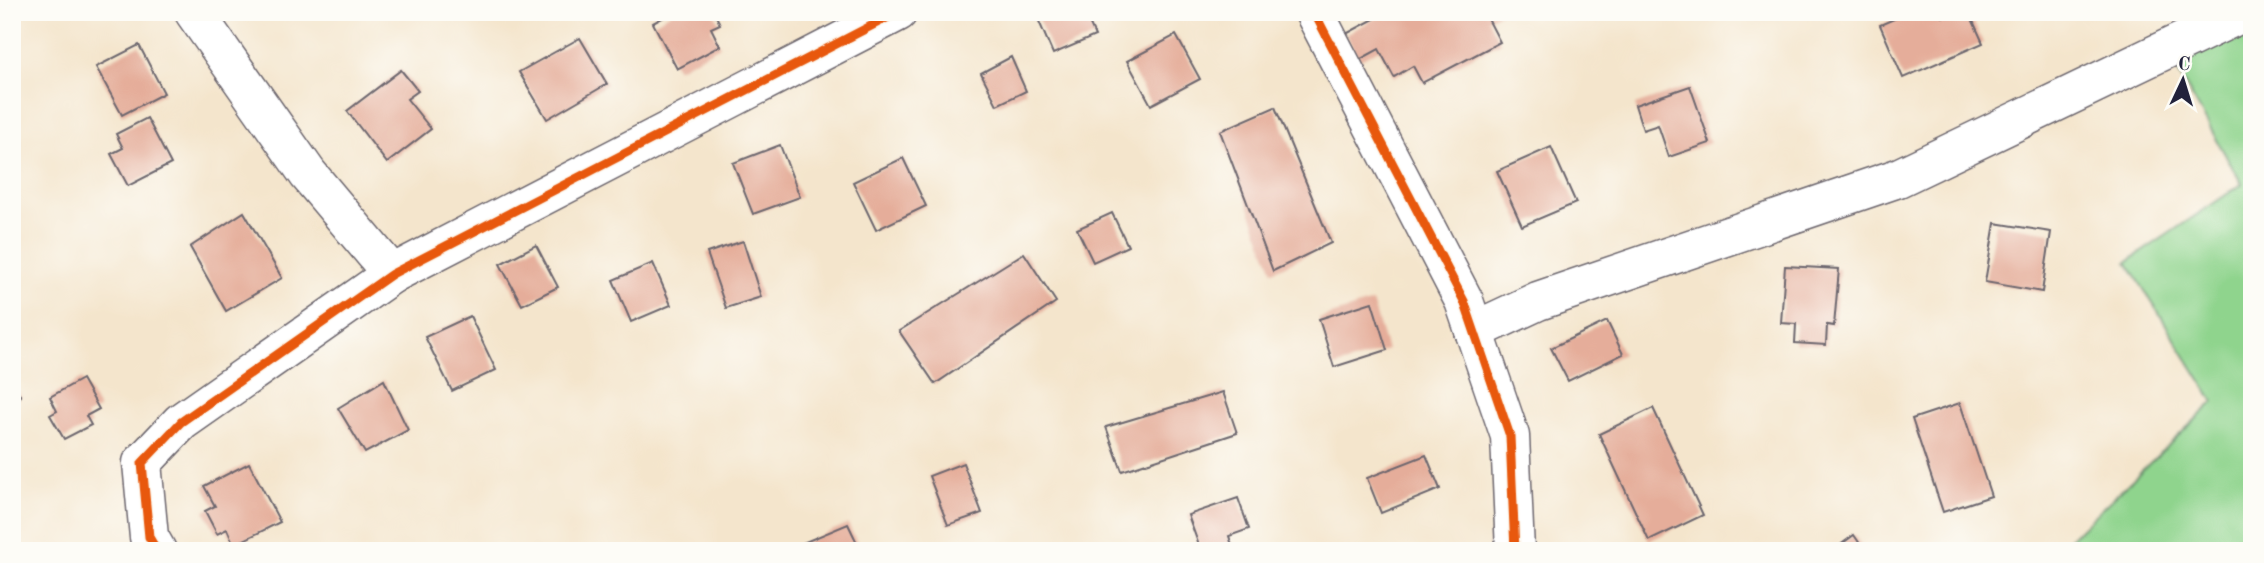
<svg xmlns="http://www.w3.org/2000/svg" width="2264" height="563" viewBox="0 0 2264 563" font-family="'Old Standard TT',serif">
<rect width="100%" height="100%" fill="#fdfcf7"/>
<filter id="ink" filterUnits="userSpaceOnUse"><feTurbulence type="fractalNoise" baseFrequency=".0143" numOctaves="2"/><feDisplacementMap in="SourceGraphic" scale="14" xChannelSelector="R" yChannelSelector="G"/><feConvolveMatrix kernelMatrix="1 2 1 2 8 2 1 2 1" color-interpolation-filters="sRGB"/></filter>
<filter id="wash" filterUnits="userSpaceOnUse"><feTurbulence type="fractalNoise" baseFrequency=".00686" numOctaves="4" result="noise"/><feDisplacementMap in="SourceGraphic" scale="28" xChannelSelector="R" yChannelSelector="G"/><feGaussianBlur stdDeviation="1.57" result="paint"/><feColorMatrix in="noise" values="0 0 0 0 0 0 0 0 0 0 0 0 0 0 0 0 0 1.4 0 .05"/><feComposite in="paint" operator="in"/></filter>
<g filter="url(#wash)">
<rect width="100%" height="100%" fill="#f4e5cc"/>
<polygon fill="#8fd48d" stroke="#587b64" stroke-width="2" points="2252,24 2252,551 2057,551 2214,402 2127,262 2242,184 2174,65"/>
<g id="blocks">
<g fill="#e5ad9a">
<polygon points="673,12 714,12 720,24 711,28 720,46 677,69 653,23"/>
<polygon points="1035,12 1084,12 1095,36 1053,54"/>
<polygon points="1387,12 1501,12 1488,19 1500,42 1422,83 1413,66 1394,77 1379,49 1359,60 1346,34"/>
<polygon points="1910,12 1939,12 1942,17 1953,12 1969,12 1983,43 1903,78 1880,25"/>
<polygon points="1176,35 1200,79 1151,105 1127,61"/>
<polygon points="580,38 607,84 547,119 519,72"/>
<polygon points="139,45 164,93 122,115 96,67"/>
<polygon points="1011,57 1026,91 997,105 981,73"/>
<polygon points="401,70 418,91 407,99 431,129 387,163 347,111"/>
<polygon points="1690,86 1710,143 1669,157 1658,125 1643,130 1635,105"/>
<polygon points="1275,107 1331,243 1273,271 1220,131"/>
<polygon points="147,118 171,164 128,186 111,154 123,148 116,134"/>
<polygon points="780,145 800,197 753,214 733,163"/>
<polygon points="1551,147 1576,203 1522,226 1497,171"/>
<polygon points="903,158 926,206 876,230 853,182"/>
<polygon points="244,212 282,278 226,311 190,247"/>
<polygon points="1112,213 1128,246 1093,262 1077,229"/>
<polygon points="1995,223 2051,232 2042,292 1985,282"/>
<polygon points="743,241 761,297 726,308 707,253"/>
<polygon points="536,245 558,287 522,305 500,264"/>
<polygon points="1024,253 1056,302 935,384 899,331"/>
<polygon points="653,263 671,305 631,322 613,280"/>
<polygon points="1785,266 1839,269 1834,326 1827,325 1826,345 1795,343 1796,324 1781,323"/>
<polygon points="1372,302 1387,350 1334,367 1319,319"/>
<polygon points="470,316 496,370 452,391 425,337"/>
<polygon points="1607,321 1623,354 1568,381 1551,348"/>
<polygon points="82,379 99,409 86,416 91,425 64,439 50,415 57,411 50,397"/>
<polygon points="384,380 408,430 365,453 338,408"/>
<polygon points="12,387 21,396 12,405"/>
<polygon points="1223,392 1237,433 1122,471 1106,427"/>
<polygon points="1960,403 1991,496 1943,512 1912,419"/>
<polygon points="1653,408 1703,515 1649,541 1599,434"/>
<polygon points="1426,455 1440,489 1381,513 1367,478"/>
<polygon points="249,463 280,522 234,545 227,529 217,534 205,511 215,506 204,486"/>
<polygon points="963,463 982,513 948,525 929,476"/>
<polygon points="1238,498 1249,529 1229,536 1234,551 1201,551 1188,515"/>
<polygon points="848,524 861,551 801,551 798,545"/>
<polygon points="1854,535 1865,551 1832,551"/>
</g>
</g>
</g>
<g filter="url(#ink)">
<use href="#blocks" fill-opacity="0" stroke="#6c666e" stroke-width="2"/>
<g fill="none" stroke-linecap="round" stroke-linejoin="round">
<g stroke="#6c666e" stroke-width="41">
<g id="minor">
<polyline points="194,12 308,174 392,274"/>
<polyline points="1314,12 1464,301 1510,436 1515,551"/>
<polyline points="1474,331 1538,301 1898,178 2244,12"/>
<polyline points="157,551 149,537 142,463 181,422 392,274 898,12"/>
</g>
</g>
<use href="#minor" stroke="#fff" stroke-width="38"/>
<g stroke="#fdfcf7" stroke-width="13">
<g id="cycleway">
<polyline points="1314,12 1464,301 1510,436 1515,551"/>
<polyline points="157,551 149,537 142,463 181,422 392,274 898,12"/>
</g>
</g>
<use href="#cycleway" stroke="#e8590c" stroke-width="9"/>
</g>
</g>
<rect width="2264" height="563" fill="none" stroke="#fdfcf7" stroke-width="42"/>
<g transform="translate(2183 80) rotate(4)" stroke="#fdfcf7" stroke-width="5" paint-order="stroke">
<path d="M0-5L12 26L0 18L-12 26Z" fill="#22223b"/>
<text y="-10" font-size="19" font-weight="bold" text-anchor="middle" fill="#22223b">С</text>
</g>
</svg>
